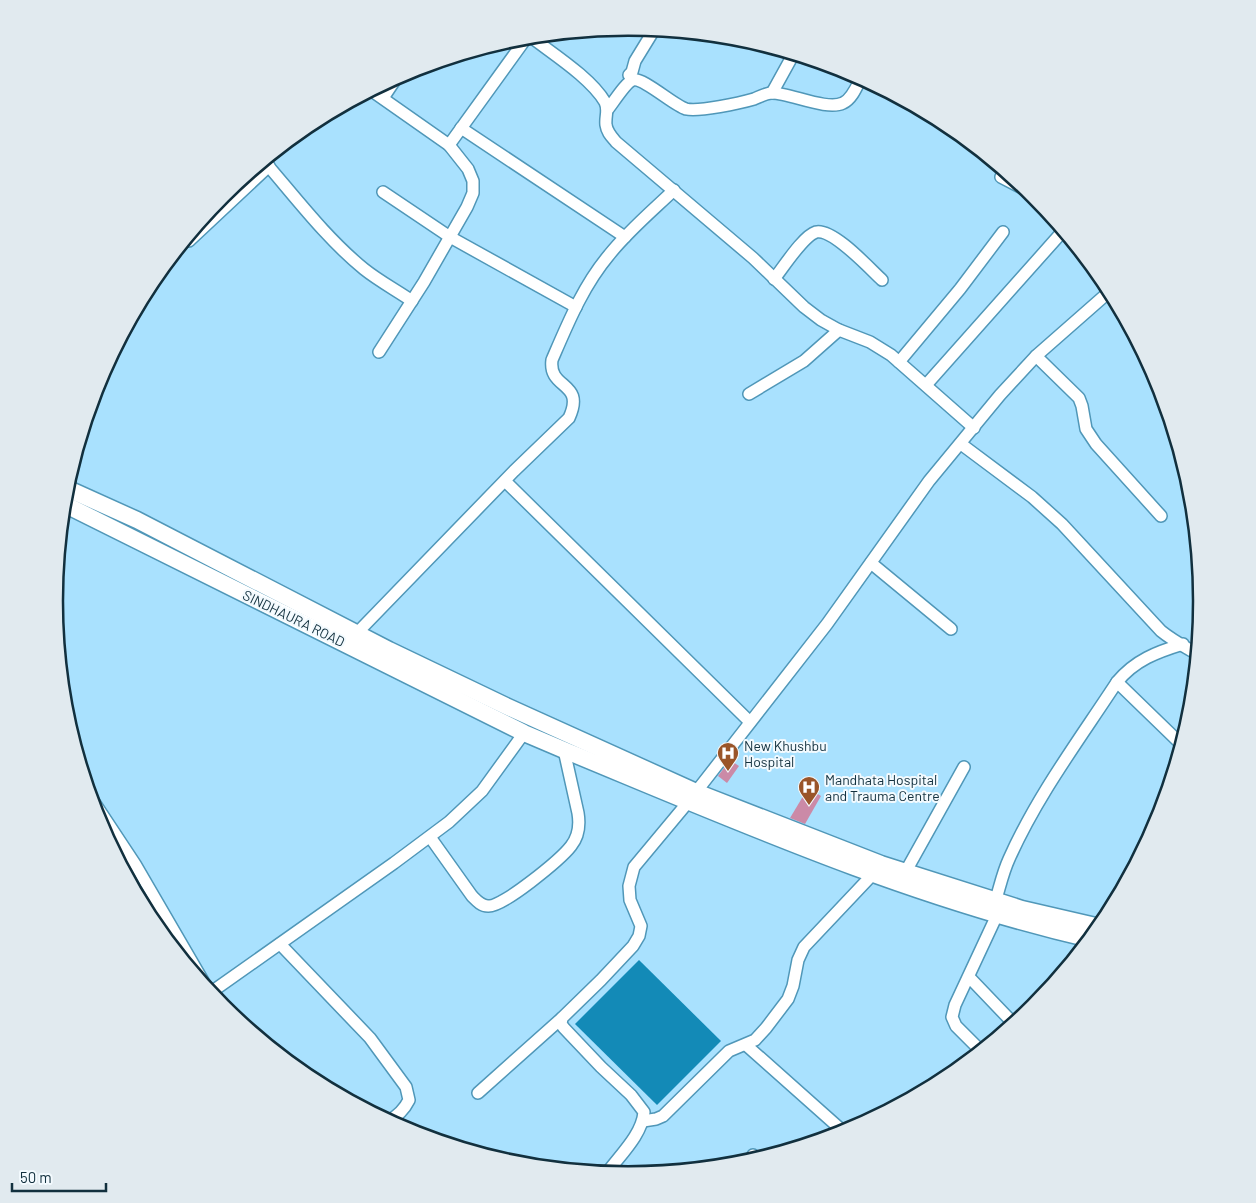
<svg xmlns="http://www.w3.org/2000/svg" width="1256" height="1203" viewBox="0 0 1256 1203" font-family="Barlow,sans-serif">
<rect width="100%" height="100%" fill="#a9e1fe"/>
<polygon fill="#138ab7" points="639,960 721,1041 657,1105 575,1024"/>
<g fill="#cb8aa7">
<polygon points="730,760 739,766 727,783 718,776"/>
<polygon points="808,788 821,796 805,824 790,818"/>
</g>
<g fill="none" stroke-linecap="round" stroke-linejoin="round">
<g stroke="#5097b8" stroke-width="14">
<g id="street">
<path d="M531,37C553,54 591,78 605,102C609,110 605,116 606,125C607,132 611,136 616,142L753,258L804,307L821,320L839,330L870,342L891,355L974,428"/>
<polyline points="629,75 632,72 635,61 654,30"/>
<polyline points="372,91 449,145 468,169 473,181 473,193 467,207 424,282 379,352"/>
<polyline points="772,93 793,55"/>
<polyline points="383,98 397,77"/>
<path d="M608,109C613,103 626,82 633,80C643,77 673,105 686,109C699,112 740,103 754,99C759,97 766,93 772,93C790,93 827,111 843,103C852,99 857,86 861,78"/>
<polyline points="461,128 625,237"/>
<polyline points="449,145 527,37"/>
<path d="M264,161C296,198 326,238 364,269C379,281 396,290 412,301"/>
<polyline points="1001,177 1028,191"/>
<polyline points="383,192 450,237 576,307"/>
<polyline points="189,241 269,166"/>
<path d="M774,279C783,268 803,236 816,232C833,228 870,269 882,280"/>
<polyline points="1036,356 1079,398 1082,406 1086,429 1096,444 1161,516"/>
<polyline points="899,362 960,289 1003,232"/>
<polyline points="926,385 1063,231"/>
<polyline points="749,394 804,361 839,330"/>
<path d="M961,444L1032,497L1062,524L1161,631C1172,640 1185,647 1197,654"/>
<polyline points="505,481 750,722"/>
<polyline points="871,563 951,629"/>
<path d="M357,633L514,471L569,418C586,381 548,390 552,360C568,323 583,286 609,255C628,231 652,211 674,190"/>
<polyline points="1117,682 1182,745"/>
<polyline points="696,792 827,624 929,481 1000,395 1036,356 1110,291"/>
<polyline points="90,796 135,864 210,993"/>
<path d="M430,837L472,896C476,900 481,906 488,906C502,908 561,859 571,846C579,836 580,825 578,813L564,750"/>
<polyline points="906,871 964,767"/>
<path d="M996,899C1000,886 1003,872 1009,859C1037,796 1079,740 1117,682C1135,660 1157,652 1183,644"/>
<path d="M280,944L370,1038L406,1087L409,1100C404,1110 398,1115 389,1121"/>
<polyline points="969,977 1014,1024"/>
<polyline points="210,993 394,863 449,822 482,791 524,733"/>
<polyline points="746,1045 845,1133"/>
<polyline points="981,1051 956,1026 952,1017 955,1005 997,915"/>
<polyline points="478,1093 562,1018"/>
<polyline points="643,1121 656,1119 663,1116 729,1051 755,1040 766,1028 788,999 793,986 798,960 804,947 873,874"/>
<polyline points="753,1155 757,1159"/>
<path d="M607,1173C620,1155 642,1135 644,1112L631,1095L601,1067L564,1028L561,1024L562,1018L601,980L633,946L639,936L641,926L630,900L629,886L634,867L689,801"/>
</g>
</g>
<g stroke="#5097b8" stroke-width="19">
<g id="secondary">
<polyline points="66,488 137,520 389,650 508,707 696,792 881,864 1022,909 1100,927"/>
<path d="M64,504L524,733L564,750C736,821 908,897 1090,939"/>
</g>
</g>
<use href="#street" stroke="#fff" stroke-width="11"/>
<use href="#secondary" stroke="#fff" stroke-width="16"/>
</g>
<defs>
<g id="hospital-pin" transform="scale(1.125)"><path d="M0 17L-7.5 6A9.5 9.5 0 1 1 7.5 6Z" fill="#9a5529" stroke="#f3fafe"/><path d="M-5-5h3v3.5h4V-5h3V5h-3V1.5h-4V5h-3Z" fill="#fff"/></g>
</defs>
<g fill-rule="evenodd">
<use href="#hospital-pin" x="728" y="753"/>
<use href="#hospital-pin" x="809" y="787"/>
</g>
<g text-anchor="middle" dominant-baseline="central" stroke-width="4" stroke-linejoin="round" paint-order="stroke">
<g font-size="14" fill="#12303e" stroke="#f3fafe">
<text transform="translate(294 618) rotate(26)">SINDHAURA ROAD</text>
</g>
<g font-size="14" fill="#12303e" stroke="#f3fafe" text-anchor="start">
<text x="744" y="745">New Khushbu<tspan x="744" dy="16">Hospital</tspan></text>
<text x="825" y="779">Mandhata Hospital<tspan x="825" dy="16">and Trauma Centre</tspan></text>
</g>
</g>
<path d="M0 0H1256V1203H0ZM63 601a565 565 0 1 1 1130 0a565 565 0 1 1-1130 0Z" fill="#e1eaef" fill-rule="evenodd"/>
<path fill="none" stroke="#12303e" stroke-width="2.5" d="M63 601a565 565 0 1 1 1130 0a565 565 0 1 1-1130 0Z"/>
<path d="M12 1183v8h94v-8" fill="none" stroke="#12303e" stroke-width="2.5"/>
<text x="20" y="1183" font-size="15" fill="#12303e" stroke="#f3fafe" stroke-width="4" paint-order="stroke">50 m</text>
</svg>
